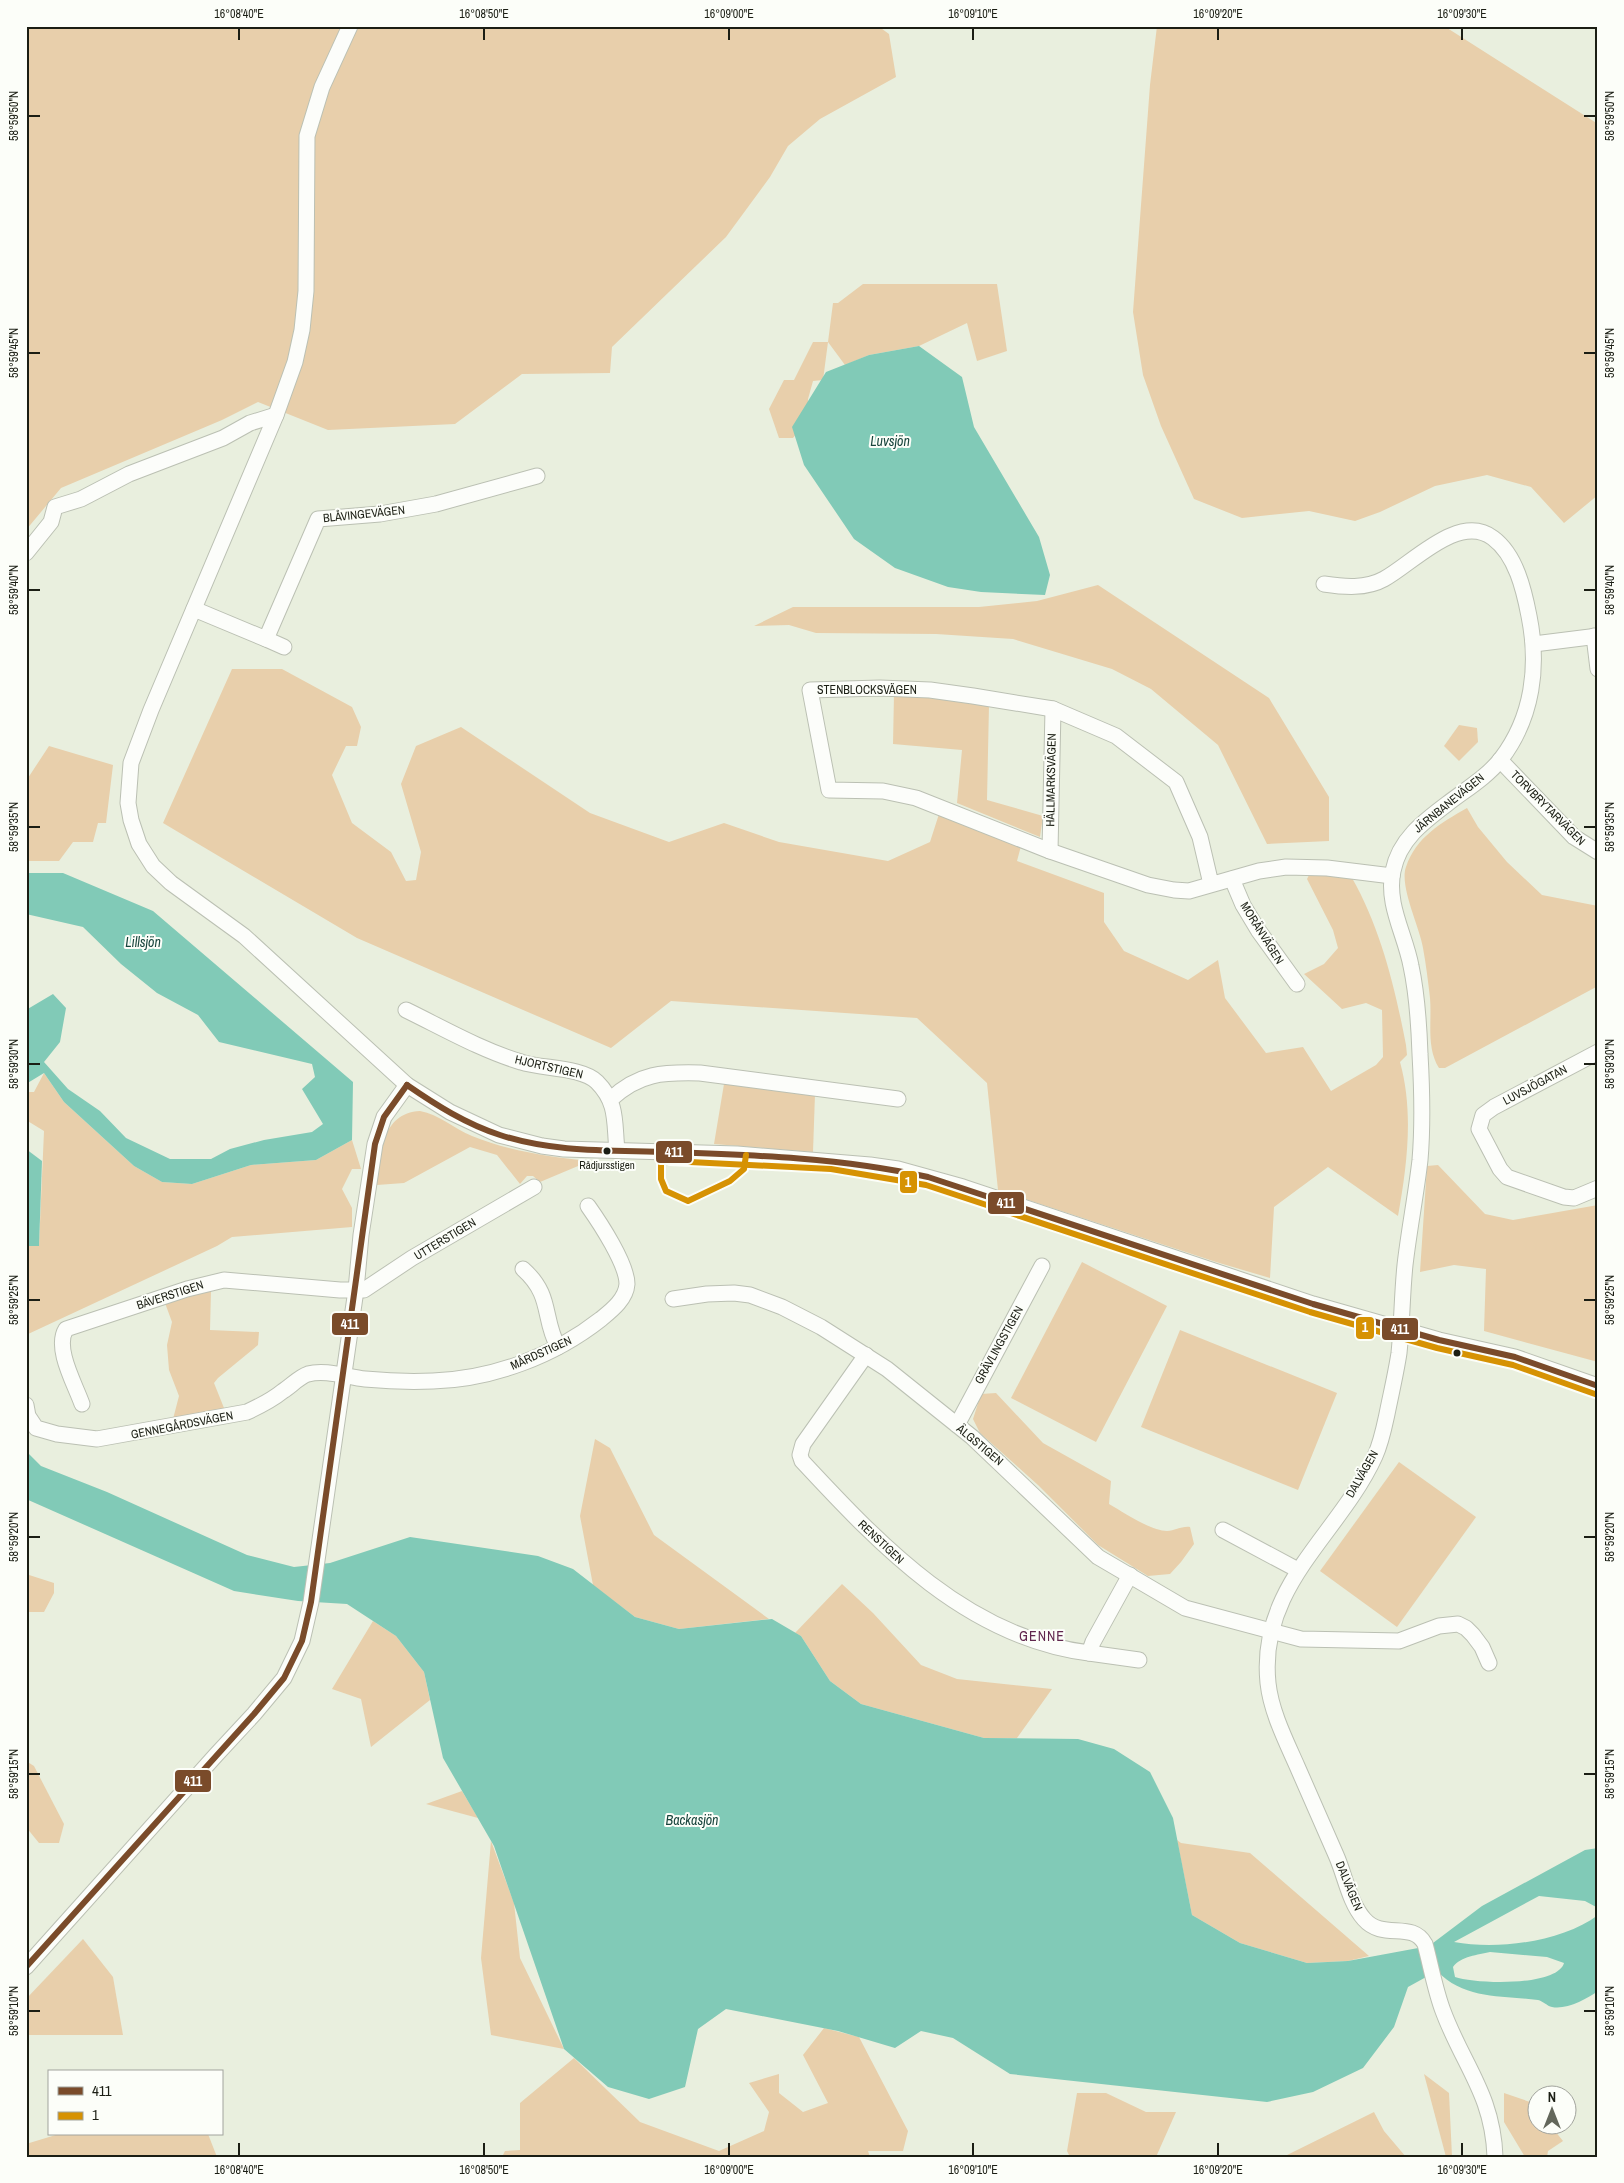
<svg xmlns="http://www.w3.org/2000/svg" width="1624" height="2183" viewBox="0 0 1624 2183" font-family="'Archivo Narrow',sans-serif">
<rect width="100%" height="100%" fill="#e9efde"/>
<g fill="#e8cfab">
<polygon points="26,26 878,26 889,34 896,77 820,119 788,146 770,177 726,237 612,347 610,373 522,374 455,424 328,430 258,402 222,420 61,488 26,530"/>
<polygon points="1157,26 1444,26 1598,124 1598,495 1564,523 1531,487 1487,475 1435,486 1380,512 1355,521 1309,511 1242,518 1194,499 1161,426 1143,375 1133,312 1150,85"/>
<polygon points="863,284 997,284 1007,351 977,361 967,323 919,346 869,355 845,365 828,342 823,380 813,381 808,399 808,419 793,438 779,438 769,409 784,380 794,380 813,342 828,342 833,303 838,303"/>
<polygon points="1098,585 1269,698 1329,797 1329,841 1267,844 1218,745 1151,689 1112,669 1013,639 936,634 816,633 789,625 754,626 793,607 979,607 1037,601"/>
<path d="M232,669H282L352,707L361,727L357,746H346L332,775L352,823L391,852L406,881L416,880L421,852L401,784L416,746L461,727L590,813L669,842L724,823L779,842L888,861L930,842L939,814L1021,846L1017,861L1104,893V922L1124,951L1188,980L1218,960L1225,998L1266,1053L1303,1047L1331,1091L1376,1065L1383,1057L1382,1010L1366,1003L1342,1009L1304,974L1324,964L1338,948L1333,930L1307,879L1310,873L1352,878C1381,929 1395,988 1406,1045L1407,1055L1400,1062C1414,1112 1407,1166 1398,1216L1328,1167L1274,1207L1270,1278L1216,1262L998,1190L987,1083L917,1018L671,1001L611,1048L357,938L163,823Z"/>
<polygon points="894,694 989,705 987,800 1043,816 1040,837 957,803 962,750 893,744"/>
<polygon points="1459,725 1477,728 1478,742 1459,761 1444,746"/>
<polygon points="49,746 113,765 106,823 98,823 93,842 73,842 59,861 26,861 26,781"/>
<path d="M1467,808L1478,827L1507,862L1542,895L1598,906V986L1445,1068H1439C1426,1047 1432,1022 1430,998C1428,981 1426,964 1423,948C1420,928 1399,886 1406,867C1416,837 1441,823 1467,808Z"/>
<polygon points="44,1073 64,1102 134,1166 162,1182 192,1184 251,1165 316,1160 352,1140 361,1169 352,1169 342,1189 352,1208 352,1227 232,1237 217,1246 26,1335 26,1246 39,1246 44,1131 26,1120 26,1092 34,1092"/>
<polygon points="724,1084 815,1094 813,1152 714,1144"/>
<path d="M420,1111C439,1114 454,1129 472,1136C509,1151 550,1157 590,1161L540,1182L533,1176H527L520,1184L497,1155L470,1147L404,1183L377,1185C380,1155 381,1113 420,1111Z"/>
<polygon points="1438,1165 1485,1214 1513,1220 1598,1205 1598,1362 1484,1331 1486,1269 1454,1265 1420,1272 1427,1166"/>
<polygon points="1082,1262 1167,1306 1096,1442 1011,1398"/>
<polygon points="211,1290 210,1330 259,1332 258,1345 218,1378 214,1383 226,1413 173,1419 179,1396 169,1370 167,1345 172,1322 165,1303"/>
<polygon points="1180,1330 1337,1393 1298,1490 1141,1427"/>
<path d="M996,1393L1043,1443L1111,1481L1109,1504C1123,1512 1151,1531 1167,1531C1175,1531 1181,1526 1190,1527L1194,1544L1181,1562L1170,1574L1148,1576L1098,1545L1038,1485L980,1433L973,1419L981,1394Z"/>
<polygon points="595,1439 610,1448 654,1535 769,1619 679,1629 635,1617 593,1585 580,1516"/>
<polygon points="1399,1462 1476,1517 1397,1627 1320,1571"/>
<polygon points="26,1574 54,1583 54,1593 44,1612 29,1612 26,1622"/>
<polygon points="842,1584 873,1613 921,1665 957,1679 1052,1689 1017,1738 984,1738 861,1704 830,1681 801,1636 795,1633"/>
<polygon points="373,1621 396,1636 424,1672 430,1700 371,1747 361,1699 332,1689"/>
<polygon points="26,1761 34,1766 64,1824 59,1843 39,1843 26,1827"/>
<polygon points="462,1791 478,1818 426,1804"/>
<polygon points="1177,1840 1181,1843 1250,1853 1369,1956 1348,1961 1307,1963 1240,1943 1192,1915"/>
<polygon points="491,1841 514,1903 520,1958 564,2049 491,2035 481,1958"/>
<polygon points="83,1939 113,1977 123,2035 26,2035 26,1999"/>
<polygon points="824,2028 859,2037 908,2131 903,2151 868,2151 870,2157 502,2157 505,2151 520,2150 520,2103 574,2058 640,2122 719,2151 764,2131 769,2112 749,2083 779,2074 779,2093 803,2112 828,2103 803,2055"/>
<polygon points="1424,2074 1449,2093 1452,2157 1446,2157"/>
<polygon points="1077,2093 1106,2093 1146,2112 1176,2112 1156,2157 1070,2157 1067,2151"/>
<polygon points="1504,2093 1533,2103 1536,2107 1536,2126 1551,2126 1563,2141 1548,2151 1547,2157 1525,2157 1504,2122"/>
<polygon points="1374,2112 1384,2131 1406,2157 1283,2157"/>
<polygon points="59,2134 208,2134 217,2157 26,2157 26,2144"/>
</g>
<g fill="#81cab7" fill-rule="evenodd">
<polygon points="919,346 962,377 974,427 1039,537 1050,575 1045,595 981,592 948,587 895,568 854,539 804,465 792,427 826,372 869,355"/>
<polygon points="26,873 63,873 153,911 353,1082 352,1140 316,1160 251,1165 192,1184 162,1182 134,1166 64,1102 44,1073 26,1084 26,1010 53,994 66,1008 60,1042 44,1062 68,1089 100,1111 126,1138 170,1159 211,1159 230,1149 264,1140 312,1132 323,1124 302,1089 315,1077 312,1064 219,1042 198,1015 157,993 121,964 83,927 26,914"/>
<polygon points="26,1149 42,1161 39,1246 26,1246"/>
<path d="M26,1451L41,1466L107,1492L247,1555L294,1567L330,1563L410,1537L538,1556L573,1569L635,1617L679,1629L772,1619L801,1636L830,1681L861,1704L984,1738L1078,1739L1114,1749L1150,1772L1173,1818L1192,1915L1240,1943L1307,1963L1348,1961L1429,1946L1482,1906L1585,1850L1598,1848V1908L1585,1901L1539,1896L1454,1942C1498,1950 1562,1942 1598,1915V1991C1587,1999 1566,2010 1552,2007C1547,2006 1543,2001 1538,2000C1501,1995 1465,2000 1437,1971L1408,1987L1394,2027L1363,2068L1313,2092L1267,2102L1010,2074L953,2038L921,2031L895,2048L838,2031L726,2009L698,2029L685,2087L649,2099L608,2087L564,2049L494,1846L443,1758L424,1672L396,1636L347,1604L298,1601L234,1591L26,1499ZM1490,1952L1547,1957L1564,1963C1557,1987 1475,1984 1455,1977L1453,1967C1461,1956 1478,1955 1490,1952Z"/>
</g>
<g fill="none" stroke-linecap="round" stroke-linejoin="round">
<g stroke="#bbc0b3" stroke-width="17">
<g id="minor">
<polyline points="350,26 322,87 307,136 306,291 302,330 295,362 276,415 151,710 131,763 128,803 131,820 139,844 153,866 171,883 244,936 407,1085 450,1112 499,1135 542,1146 564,1149 737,1154 870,1165 898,1169 963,1187 1313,1304 1439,1340 1515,1357 1598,1386"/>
<polyline points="26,553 51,522 55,507 81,499 129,474 223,438 250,423 276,415"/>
<path d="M1324,584C1344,587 1366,589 1384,579C1412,564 1459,512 1493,538C1516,555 1524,590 1529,616C1539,666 1533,717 1501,759C1487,777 1465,790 1447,804C1423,822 1399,840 1393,871C1386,904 1405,934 1411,966C1417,994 1419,1025 1420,1054C1422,1089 1423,1125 1420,1160C1416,1195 1409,1230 1405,1265C1402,1294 1402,1324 1399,1353C1396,1373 1391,1394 1387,1414C1384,1428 1381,1443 1375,1456C1339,1535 1258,1585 1268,1683C1271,1711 1285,1739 1297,1766C1310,1795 1323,1825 1336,1855C1345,1875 1349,1902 1364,1919C1383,1941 1412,1920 1425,1944C1431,1966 1435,1990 1443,2011C1463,2065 1493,2095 1495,2157"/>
<polyline points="194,609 266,639 318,519 380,514 436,504 537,476"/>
<polyline points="1594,636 1598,669"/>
<polyline points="266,639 284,647"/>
<polyline points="1534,644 1598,636"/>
<polyline points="1500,760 1574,837 1598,852"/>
<polyline points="1050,851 1053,709"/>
<polyline points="1232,879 1243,905 1258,930 1297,984"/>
<polyline points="1211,884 1200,837 1176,782 1116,736 1053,709 973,696 930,690 880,688 810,690 829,790 883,791 916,798 1050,851 1148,885 1174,890 1189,891 1259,871 1286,867 1327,868 1392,876"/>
<path d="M406,1010C443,1028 481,1050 521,1062C542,1069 582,1067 597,1082C618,1103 614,1123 617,1150"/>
<polyline points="1598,1052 1494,1107 1483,1115 1479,1129 1500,1169 1507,1177 1564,1197 1574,1198 1598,1188"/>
<path d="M611,1099C639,1073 663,1072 700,1073L898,1099"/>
<path d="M523,1269C553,1296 542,1317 558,1347"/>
<polyline points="673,1299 707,1294 734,1293 750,1295 782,1307 821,1327 887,1369 972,1437 1098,1557 1185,1608 1301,1639 1399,1641 1439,1626 1458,1624 1466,1628 1473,1635 1482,1647 1489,1663"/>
<path d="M866,1355L803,1444L800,1455L802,1461C881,1546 968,1638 1089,1653L1093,1642L1130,1575"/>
<path d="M82,1404C75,1384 54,1348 66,1329L187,1289L224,1280L340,1290H364L412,1258L534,1187"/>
<path d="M26,1405L28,1416L36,1428L57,1434L97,1439L247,1412C260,1406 272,1400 283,1391C291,1386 299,1377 308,1374C325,1369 347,1377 365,1379C386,1381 411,1382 433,1381C493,1379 554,1356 601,1319C612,1310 626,1299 627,1284C627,1264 600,1223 588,1206"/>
<polyline points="957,1425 1042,1266"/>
<polyline points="1223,1530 1298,1570"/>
<polyline points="1089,1653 1139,1660"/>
<polyline points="26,1967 216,1755 254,1714 284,1678 302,1641 311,1602 356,1290 361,1235 375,1144 384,1117 407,1085"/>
</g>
</g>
<use href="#minor" stroke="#fcfdfa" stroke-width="15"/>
<g stroke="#fcfef9" stroke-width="10">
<g id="bus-1">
<path d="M407,1085C436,1105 466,1124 500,1135C554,1153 613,1150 669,1152C756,1155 842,1158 928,1177L1313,1304L1439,1340L1515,1357L1598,1386"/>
<polyline points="26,1967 254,1714 284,1678 302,1641 311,1602 375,1144 384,1117 407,1085"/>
</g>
</g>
<g stroke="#fcfef9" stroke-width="10">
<g id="bus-2">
<polyline points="661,1152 661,1179 666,1191 688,1201 730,1181 744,1169 746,1155"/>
<polyline points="670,1161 831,1169 926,1185 1310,1312 1437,1348 1513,1365 1595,1394"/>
</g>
</g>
<use href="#bus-1" stroke="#7a4b2a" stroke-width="6"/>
<use href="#bus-2" stroke="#d69203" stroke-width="6"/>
</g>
<path fill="none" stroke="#1b1e14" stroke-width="2" d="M239,28V40M484,28V40M729,28V40M973,28V40M1218,28V40M1462,28V40M28,116H40M1584,116H1596M28,353H40M1584,353H1596M28,590H40M1584,590H1596M28,827H40M1584,827H1596M28,1064H40M1584,1064H1596M28,1300H40M1584,1300H1596M28,1537H40M1584,1537H1596M28,1774H40M1584,1774H1596M28,2011H40M1584,2011H1596M239,2143V2156M484,2143V2156M729,2143V2156M973,2143V2156M1218,2143V2156M1462,2143V2156"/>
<g fill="#1b1e14" stroke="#fcfef9" stroke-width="2">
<circle cx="607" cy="1151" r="4.5"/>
<circle cx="1457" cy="1353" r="4.5"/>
</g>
<g text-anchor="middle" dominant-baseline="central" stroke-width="4" stroke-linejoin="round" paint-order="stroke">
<g font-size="11" fill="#1b1e14" stroke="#fcfef9">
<text x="607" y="1165">Rådjursstigen</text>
</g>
<g font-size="12" fill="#1b1e14" stroke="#fcfef9">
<text transform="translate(364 514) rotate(-6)">BLÅVINGEVÄGEN</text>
<text x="867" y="690">STENBLOCKSVÄGEN</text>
<text transform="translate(1051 780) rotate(-89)">HÄLLMARKSVÄGEN</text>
<text transform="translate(1449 803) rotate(-39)">JÄRNBANEVÄGEN</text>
<text transform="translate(1548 808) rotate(45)">TORVBRYTARVÄGEN</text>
<text transform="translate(1262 933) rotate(58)">MORÄNVÄGEN</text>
<text transform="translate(549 1067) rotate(13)">HJORTSTIGEN</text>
<text transform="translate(1535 1085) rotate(-28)">LUVSJÖGATAN</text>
<text transform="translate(445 1239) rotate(-31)">UTTERSTIGEN</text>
<text transform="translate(170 1295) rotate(-18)">BÄVERSTIGEN</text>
<text transform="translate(999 1345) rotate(-61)">GRÄVLINGSTIGEN</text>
<text transform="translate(541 1353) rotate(-24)">MÅRDSTIGEN</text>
<text transform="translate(182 1425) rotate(-11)">GENNEGÅRDSVÄGEN</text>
<text transform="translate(980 1445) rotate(40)">ÄLGSTIGEN</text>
<text transform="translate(1362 1474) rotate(-60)">DALVÄGEN</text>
<text transform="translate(881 1542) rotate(43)">RENSTIGEN</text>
<text transform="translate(1349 1886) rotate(68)">DALVÄGEN</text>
</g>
<g font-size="14" font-style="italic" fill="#17443c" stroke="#fcfef9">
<text x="890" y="441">Luvsjön</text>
<text x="143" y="942">Lillsjön</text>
<text x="692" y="1820">Backasjön</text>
</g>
<g font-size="14" letter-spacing="1" fill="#60264e" stroke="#fcfef9">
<text x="1042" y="1636">GENNE</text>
</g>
</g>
<g stroke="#fcfef9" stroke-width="2">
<rect x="655" y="1140" width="38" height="24" rx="5" fill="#7a4b2a"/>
<rect x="899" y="1170" width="19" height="24" rx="5" fill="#d69203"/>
<rect x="987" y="1191" width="38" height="24" rx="5" fill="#7a4b2a"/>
<rect x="331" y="1312" width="38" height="24" rx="5" fill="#7a4b2a"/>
<rect x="1355" y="1316" width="20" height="24" rx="5" fill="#d69203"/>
<rect x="1381" y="1317" width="38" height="24" rx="5" fill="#7a4b2a"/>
<rect x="174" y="1769" width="38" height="24" rx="5" fill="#7a4b2a"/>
</g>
<g font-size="14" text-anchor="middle" font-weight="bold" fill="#fff">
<text x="674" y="1157">411</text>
<text x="908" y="1187">1</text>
<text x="1006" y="1208">411</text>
<text x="350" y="1329">411</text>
<text x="1365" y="1332">1</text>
<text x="1400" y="1334">411</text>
<text x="193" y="1786">411</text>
</g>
<rect width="1624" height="2183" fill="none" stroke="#fcfef9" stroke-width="55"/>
<rect x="48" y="2070" width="175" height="65" fill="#fcfef9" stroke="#a2a49d"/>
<rect x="58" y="2087" width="25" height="8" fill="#7a4b2a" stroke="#a2a49d"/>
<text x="92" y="2096" font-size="15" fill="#1b1e14">411</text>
<rect x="58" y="2112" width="25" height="8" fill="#d69203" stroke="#a2a49d"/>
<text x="92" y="2120" font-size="15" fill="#1b1e14">1</text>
<g transform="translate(1552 2110)"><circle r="24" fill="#fcfef9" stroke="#a2a49d"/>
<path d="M0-4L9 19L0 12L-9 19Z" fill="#63675b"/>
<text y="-8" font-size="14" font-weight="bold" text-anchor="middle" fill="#1b1e14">N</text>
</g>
<rect x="28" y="28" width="1568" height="2128" fill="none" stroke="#1b1e14" stroke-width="2"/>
<g font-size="12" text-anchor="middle" fill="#1b1e14">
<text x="239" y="18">16°08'40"E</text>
<text x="484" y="18">16°08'50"E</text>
<text x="729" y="18">16°09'00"E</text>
<text x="973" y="18">16°09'10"E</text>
<text x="1218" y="18">16°09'20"E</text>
<text x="1462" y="18">16°09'30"E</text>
<text transform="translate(14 116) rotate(-90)" y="4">58°59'50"N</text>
<text transform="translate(1610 116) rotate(-90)" y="4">58°59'50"N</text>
<text transform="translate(14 353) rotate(-90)" y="4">58°59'45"N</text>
<text transform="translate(1610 353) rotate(-90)" y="4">58°59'45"N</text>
<text transform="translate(14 590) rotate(-90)" y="4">58°59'40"N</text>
<text transform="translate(1610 590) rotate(-90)" y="4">58°59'40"N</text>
<text transform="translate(14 827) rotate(-90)" y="4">58°59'35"N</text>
<text transform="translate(1610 827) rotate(-90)" y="4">58°59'35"N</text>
<text transform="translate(14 1064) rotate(-90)" y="4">58°59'30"N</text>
<text transform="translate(1610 1064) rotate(-90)" y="4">58°59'30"N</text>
<text transform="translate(14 1300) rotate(-90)" y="4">58°59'25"N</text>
<text transform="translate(1610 1300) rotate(-90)" y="4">58°59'25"N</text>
<text transform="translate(14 1537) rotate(-90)" y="4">58°59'20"N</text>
<text transform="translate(1610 1537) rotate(-90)" y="4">58°59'20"N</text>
<text transform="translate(14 1774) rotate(-90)" y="4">58°59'15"N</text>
<text transform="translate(1610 1774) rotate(-90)" y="4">58°59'15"N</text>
<text transform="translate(14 2011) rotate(-90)" y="4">58°59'10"N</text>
<text transform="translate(1610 2011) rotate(-90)" y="4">58°59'10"N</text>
<text x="239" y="2174">16°08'40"E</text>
<text x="484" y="2174">16°08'50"E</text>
<text x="729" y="2174">16°09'00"E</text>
<text x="973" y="2174">16°09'10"E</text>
<text x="1218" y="2174">16°09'20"E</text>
<text x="1462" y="2174">16°09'30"E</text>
</g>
</svg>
